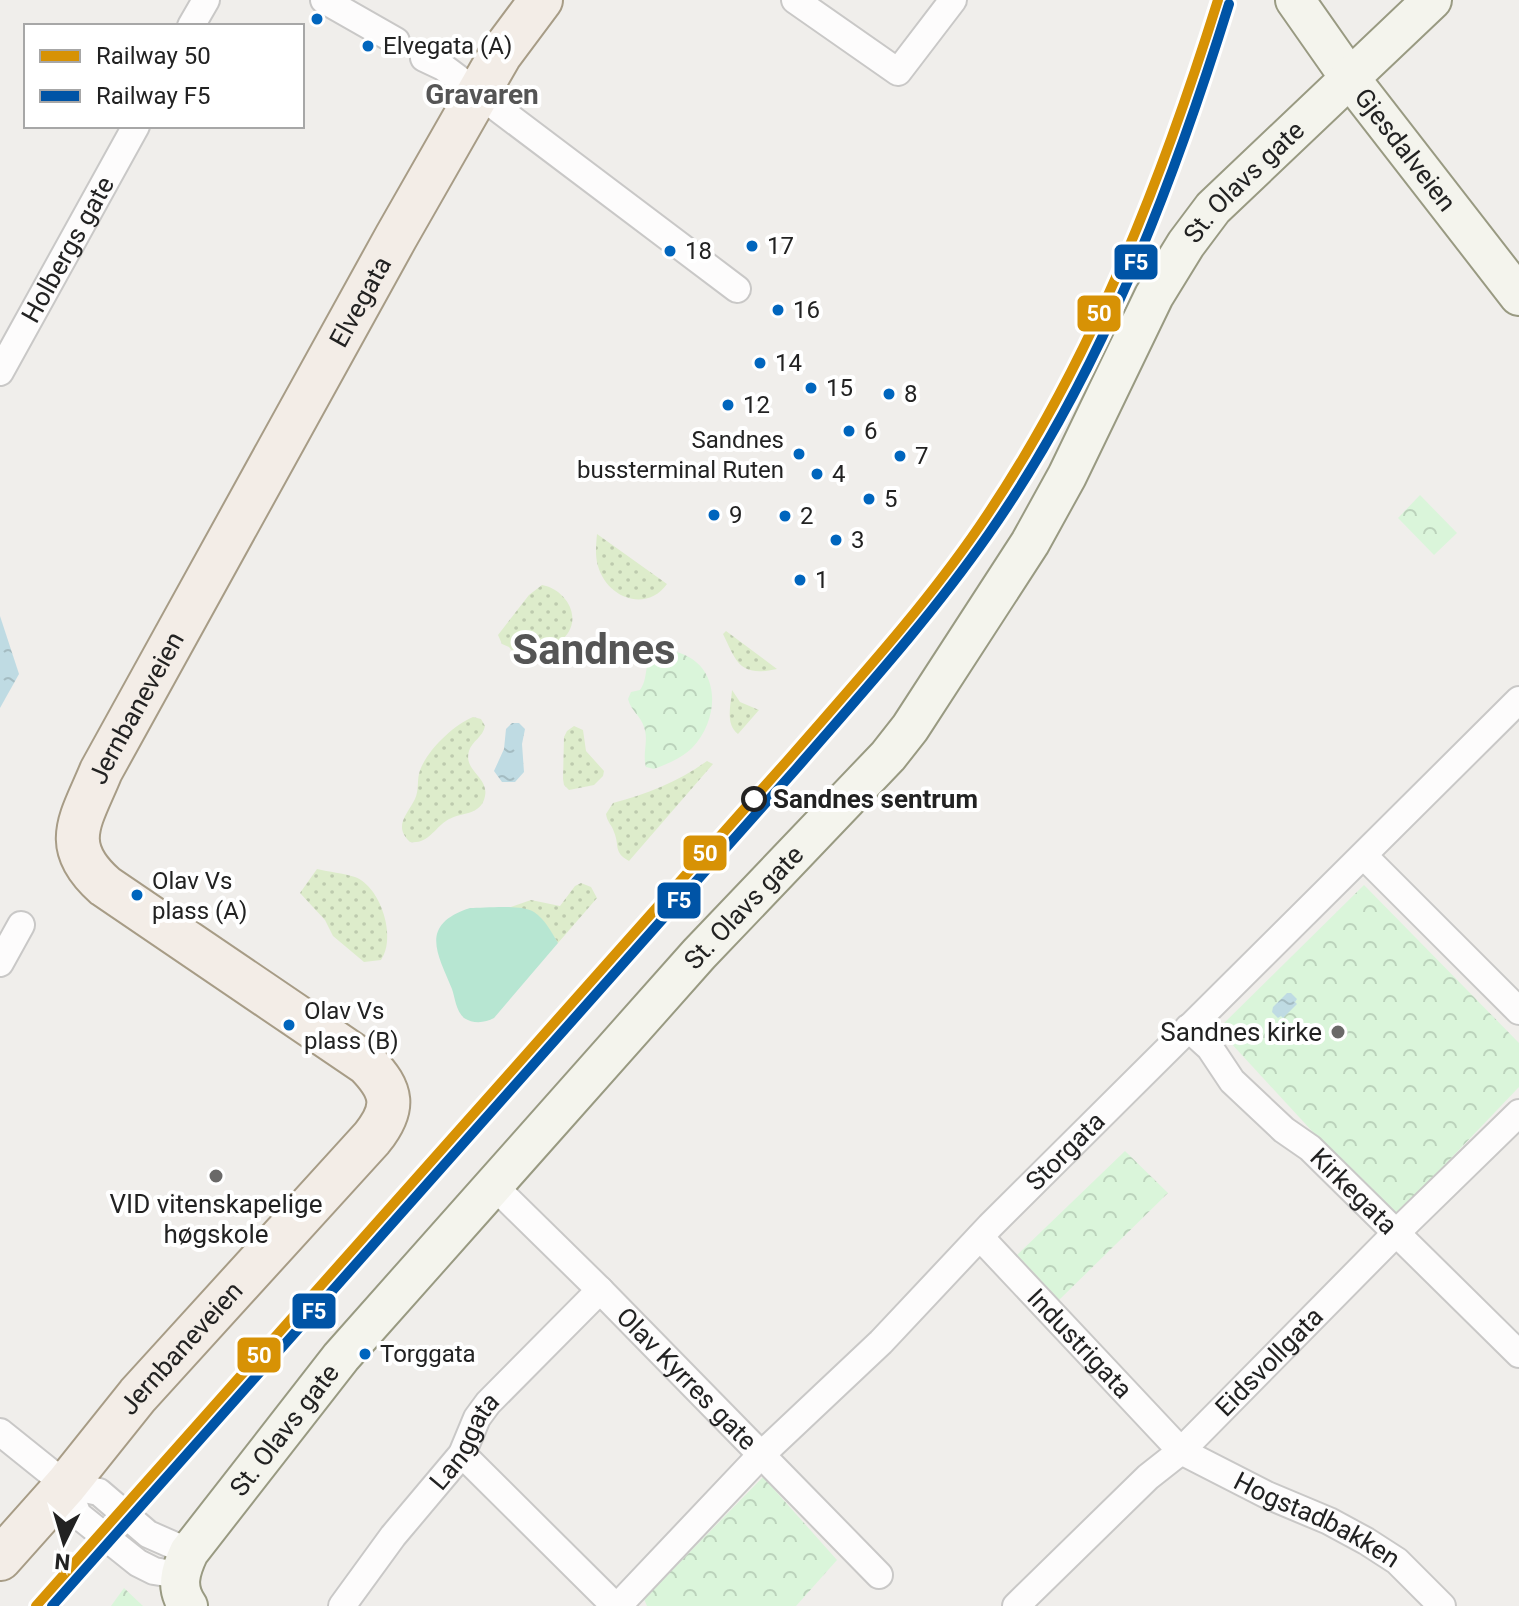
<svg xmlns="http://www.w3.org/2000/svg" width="1519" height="1606" viewBox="0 0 1519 1606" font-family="Roboto,sans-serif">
<defs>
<pattern id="grass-dots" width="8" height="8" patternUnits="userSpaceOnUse" patternTransform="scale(2)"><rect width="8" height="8" fill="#ddeccb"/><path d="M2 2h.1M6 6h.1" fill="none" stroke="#bdcaae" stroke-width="1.8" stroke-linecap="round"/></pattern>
<pattern id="park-crowns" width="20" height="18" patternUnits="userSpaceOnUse" patternTransform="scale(2)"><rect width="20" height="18" fill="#daf5da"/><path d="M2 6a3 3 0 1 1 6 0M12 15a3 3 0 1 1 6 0" fill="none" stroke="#bbd2bb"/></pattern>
<pattern id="water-ripples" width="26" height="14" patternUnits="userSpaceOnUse" patternTransform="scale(2)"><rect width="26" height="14" fill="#bfdbe3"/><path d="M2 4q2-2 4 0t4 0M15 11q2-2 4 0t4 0" fill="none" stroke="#a4bcc2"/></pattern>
</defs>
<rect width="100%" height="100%" fill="#f0eeeb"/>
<g fill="url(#grass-dots)">
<path d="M597,534L667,584C646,613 607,598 598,566C595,556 596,545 597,534Z"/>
<path d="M542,585C565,589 584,617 564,638C552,651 533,652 519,660L509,647L502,644L498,635L529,595Z"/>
<path d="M726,631L777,669C740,677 737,663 723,634Z"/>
<path d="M732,690L740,702L759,710L738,734C725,724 731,705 732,690Z"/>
<path d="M473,717L481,719L485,726C483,737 472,741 469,751C463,771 489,777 485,796C481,817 460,811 446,821C433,830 428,844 410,842C393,826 407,815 415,799C419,790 417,783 419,774C424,753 453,725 473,717Z"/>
<polygon points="574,726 583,730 586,751 604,771 603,776 594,785 569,790 564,785 563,779 564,737 567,731"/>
<path d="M707,761L713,764L629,861C613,852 620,846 614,832C612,825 607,822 606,814L613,803C647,794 678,782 707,761Z"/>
<path d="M317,869C329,872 343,873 355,877C381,887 397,938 381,960L364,962L333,936L325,920L300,893Z"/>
<path d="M581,883L591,887L597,898L558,943C541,917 540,911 508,908L531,900L560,906L575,886Z"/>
</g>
<g fill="url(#park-crowns)">
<polygon points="1420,495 1457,533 1434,555 1398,518"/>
<path d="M663,650C719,653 725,713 692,748C682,758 667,764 654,769L646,767C642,753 649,741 644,727C641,716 631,711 628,699L631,692L640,690C651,675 640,656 663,650Z"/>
<polygon points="1364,885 1519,1043 1519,1087 1393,1219 1218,1029"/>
<polygon points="1125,1151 1168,1193 1059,1300 1017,1255"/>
<polygon points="763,1477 837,1560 796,1606 647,1606 644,1599"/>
<polygon points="124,1588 143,1606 111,1606"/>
</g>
<path fill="#b7e6d2" d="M470,908C486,908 521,904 534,912C545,919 552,933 558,943L494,1018C485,1023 473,1024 464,1018C456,1011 455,998 452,989C438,954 418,925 470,908Z"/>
<g fill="url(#water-ripples)">
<polygon points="0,616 19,674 0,708"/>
<polygon points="512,723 519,723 525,729 522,744 524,772 515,782 502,782 494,771 504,749 506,729"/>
<polygon points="1287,993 1291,993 1297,999 1295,1002 1297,1004 1283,1018 1281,1016 1278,1018 1272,1012 1273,1007"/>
</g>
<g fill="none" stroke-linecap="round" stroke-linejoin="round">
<g stroke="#c9c8c7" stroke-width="30">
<g id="street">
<polyline points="324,0 396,41"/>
<polyline points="795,0 898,72 953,0"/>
<polyline points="191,26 206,0"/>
<polyline points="424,58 443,67 737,289"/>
<path id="s1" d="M0,372L136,126"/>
<polyline points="1364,856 1519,1011"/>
<polyline points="0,963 21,925"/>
<path id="s2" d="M1188,1028L1210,1048L1232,1081L1284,1130L1310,1148L1519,1354"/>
<path id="s3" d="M493,1185L600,1290L879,1575"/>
<path id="s4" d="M980,1237L1181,1451L1267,1495L1329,1521L1366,1541L1397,1561L1442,1606"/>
<polyline points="0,1432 66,1485 99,1492 148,1534 189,1552"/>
<polyline points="462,1454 615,1606"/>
<polyline points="66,1485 78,1515 138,1563 154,1571 179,1575"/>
<path id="s5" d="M342,1606L393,1536L462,1454L477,1418L488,1403L600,1290"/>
<path id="s6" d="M618,1606L760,1456L881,1342L990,1226L1519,700"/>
<path id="s7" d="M1016,1606L1148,1477L1181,1451L1397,1232L1519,1113"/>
</g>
</g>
<g stroke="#999a82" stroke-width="42">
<g id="secondary">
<path id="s8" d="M1295,0L1349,77L1519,296"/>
<path id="s9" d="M188,1606C175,1588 180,1571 189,1552L341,1357L699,954L888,756L910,728L1030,543L1067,476L1154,296L1186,244L1213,208L1432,0"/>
</g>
</g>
<g stroke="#a79c86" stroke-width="46">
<g id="primary">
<path id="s10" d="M0,1559L66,1485L138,1395L372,1138C396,1108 393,1091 367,1064L105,886C59,845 81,820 101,771L396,237L500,55L541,0"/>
</g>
</g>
<use href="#street" stroke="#fdfcfc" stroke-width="26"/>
<use href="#secondary" stroke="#f4f4ed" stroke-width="38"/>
<use href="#primary" stroke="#f3ede7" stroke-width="42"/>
<g stroke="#fff" stroke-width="16">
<path id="rail-1" d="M36,1606L787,761C853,685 922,610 979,527C1089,367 1160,185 1218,0"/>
</g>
<g stroke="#fff" stroke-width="16">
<path id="rail-2" d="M52,1606L796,769C862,693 930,618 988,535C1100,375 1171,190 1229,4"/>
</g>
<use href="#rail-1" stroke="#d79205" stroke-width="10"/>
<use href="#rail-2" stroke="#0054a6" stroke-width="10"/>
</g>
<g fill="#0065bd" stroke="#fff" stroke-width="3">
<circle cx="317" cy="19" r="7"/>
<circle cx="368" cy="46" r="7"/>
<circle cx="752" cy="246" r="7"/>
<circle cx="670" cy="251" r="7"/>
<circle cx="778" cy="310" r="7"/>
<circle cx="760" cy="363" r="7"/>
<circle cx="811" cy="388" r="7"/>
<circle cx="889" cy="394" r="7"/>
<circle cx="728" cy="405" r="7"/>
<circle cx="849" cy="431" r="7"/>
<circle cx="799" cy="454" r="7"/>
<circle cx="900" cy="456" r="7"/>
<circle cx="817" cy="474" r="7"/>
<circle cx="869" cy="499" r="7"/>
<circle cx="714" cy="515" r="7"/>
<circle cx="785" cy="516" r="7"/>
<circle cx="836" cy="540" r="7"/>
<circle cx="800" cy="580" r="7"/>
<circle cx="137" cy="895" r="7"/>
<circle cx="289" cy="1025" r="7"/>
<circle cx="365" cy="1354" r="7"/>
</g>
<circle fill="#fff" stroke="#222" stroke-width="4" cx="754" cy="799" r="11"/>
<g fill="#6a6968" stroke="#fff" stroke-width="3">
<circle cx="1338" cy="1032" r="8"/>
<circle cx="216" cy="1176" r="8"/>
</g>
<g text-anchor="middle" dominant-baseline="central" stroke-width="8" stroke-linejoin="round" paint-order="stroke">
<g font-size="24" fill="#222" stroke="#fff" text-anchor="start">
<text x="383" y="46">Elvegata (A)</text>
<text x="767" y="246">17</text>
<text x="685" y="251">18</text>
<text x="793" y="310">16</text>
<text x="775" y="363">14</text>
<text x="826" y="388">15</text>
<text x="904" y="394">8</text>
<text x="743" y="405">12</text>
<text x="864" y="431">6</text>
<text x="784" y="440" text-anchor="end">Sandnes<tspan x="784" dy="30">bussterminal Ruten</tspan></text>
<text x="915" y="456">7</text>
<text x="832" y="474">4</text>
<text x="884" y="499">5</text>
<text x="729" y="515">9</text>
<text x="800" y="516">2</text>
<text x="851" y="540">3</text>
<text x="815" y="580">1</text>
<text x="152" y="881">Olav Vs<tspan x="152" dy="30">plass (A)</tspan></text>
<text x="304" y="1011">Olav Vs<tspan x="304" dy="30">plass (B)</tspan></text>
<text x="380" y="1354">Torggata</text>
</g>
<g font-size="26" fill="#222" stroke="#fff">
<text stroke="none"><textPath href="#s8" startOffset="186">Gjesdalveien</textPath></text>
<text stroke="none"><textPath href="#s9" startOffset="1796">St. Olavs gate</textPath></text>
<text stroke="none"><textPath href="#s1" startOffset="140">Holbergs gate</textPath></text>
<text stroke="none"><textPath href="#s10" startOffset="1628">Elvegata</textPath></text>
<text stroke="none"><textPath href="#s10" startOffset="1164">Jernbaneveien</textPath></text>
<text stroke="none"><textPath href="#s9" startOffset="908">St. Olavs gate</textPath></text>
<text stroke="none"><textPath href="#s6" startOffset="638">Storgata</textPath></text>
<text stroke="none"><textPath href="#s2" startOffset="234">Kirkegata</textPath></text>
<text stroke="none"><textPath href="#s4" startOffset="146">Industrigata</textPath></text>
<text stroke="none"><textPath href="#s10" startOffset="278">Jernbaneveien</textPath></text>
<text stroke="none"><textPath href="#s7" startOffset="352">Eidsvollgata</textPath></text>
<text stroke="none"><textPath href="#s3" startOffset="274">Olav Kyrres gate</textPath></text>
<text stroke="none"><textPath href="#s9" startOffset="212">St. Olavs gate</textPath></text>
<text stroke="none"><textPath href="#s5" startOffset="206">Langgata</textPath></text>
<text stroke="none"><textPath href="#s4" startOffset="446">Hogstadbakken</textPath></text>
</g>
<g font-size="26" font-weight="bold" fill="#222" stroke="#fff" text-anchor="start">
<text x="773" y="799">Sandnes sentrum</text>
</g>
<g font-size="26" fill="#222" stroke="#fff" text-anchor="end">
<text x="1322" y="1032">Sandnes kirke</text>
<text x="216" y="1204" text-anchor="middle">VID vitenskapelige<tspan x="216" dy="30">høgskole</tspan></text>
</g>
<g font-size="28" font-weight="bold" fill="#555" stroke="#fff">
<text x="482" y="94">Gravaren</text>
</g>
<g font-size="42" font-weight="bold" fill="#555" stroke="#fff">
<text x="594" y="649">Sandnes</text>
</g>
</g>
<g stroke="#fff" stroke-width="3">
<rect x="1113" y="243" width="46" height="38" rx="8" fill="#0054a6"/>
<rect x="1076" y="294" width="46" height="39" rx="8" fill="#d79205"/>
<rect x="682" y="834" width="46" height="38" rx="8" fill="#d79205"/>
<rect x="656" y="881" width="46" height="39" rx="8" fill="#0054a6"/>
<rect x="291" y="1292" width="46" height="38" rx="8" fill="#0054a6"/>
<rect x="236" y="1336" width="46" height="38" rx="8" fill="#d79205"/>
</g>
<g font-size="22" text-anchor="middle" font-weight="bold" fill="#fff">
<text x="1136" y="270">F5</text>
<text x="1099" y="321">50</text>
<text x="705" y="861">50</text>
<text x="679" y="908">F5</text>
<text x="314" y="1319">F5</text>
<text x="259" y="1363">50</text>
</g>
<rect x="24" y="24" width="280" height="104" fill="#ffffff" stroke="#a7a7a7" stroke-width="2"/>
<rect x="40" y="50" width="40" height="12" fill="#d79205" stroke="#a7a7a7" stroke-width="2"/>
<text x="96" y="64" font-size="24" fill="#222222">Railway 50</text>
<rect x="40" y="90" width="40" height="12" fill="#0054a6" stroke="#a7a7a7" stroke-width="2"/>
<text x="96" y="104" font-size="24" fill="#222222">Railway F5</text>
<g transform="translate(64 1542) rotate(185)" stroke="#ffffff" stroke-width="6" paint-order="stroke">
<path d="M0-6L14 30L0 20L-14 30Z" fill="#222222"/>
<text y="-12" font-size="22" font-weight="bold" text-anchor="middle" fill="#222222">N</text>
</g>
</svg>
